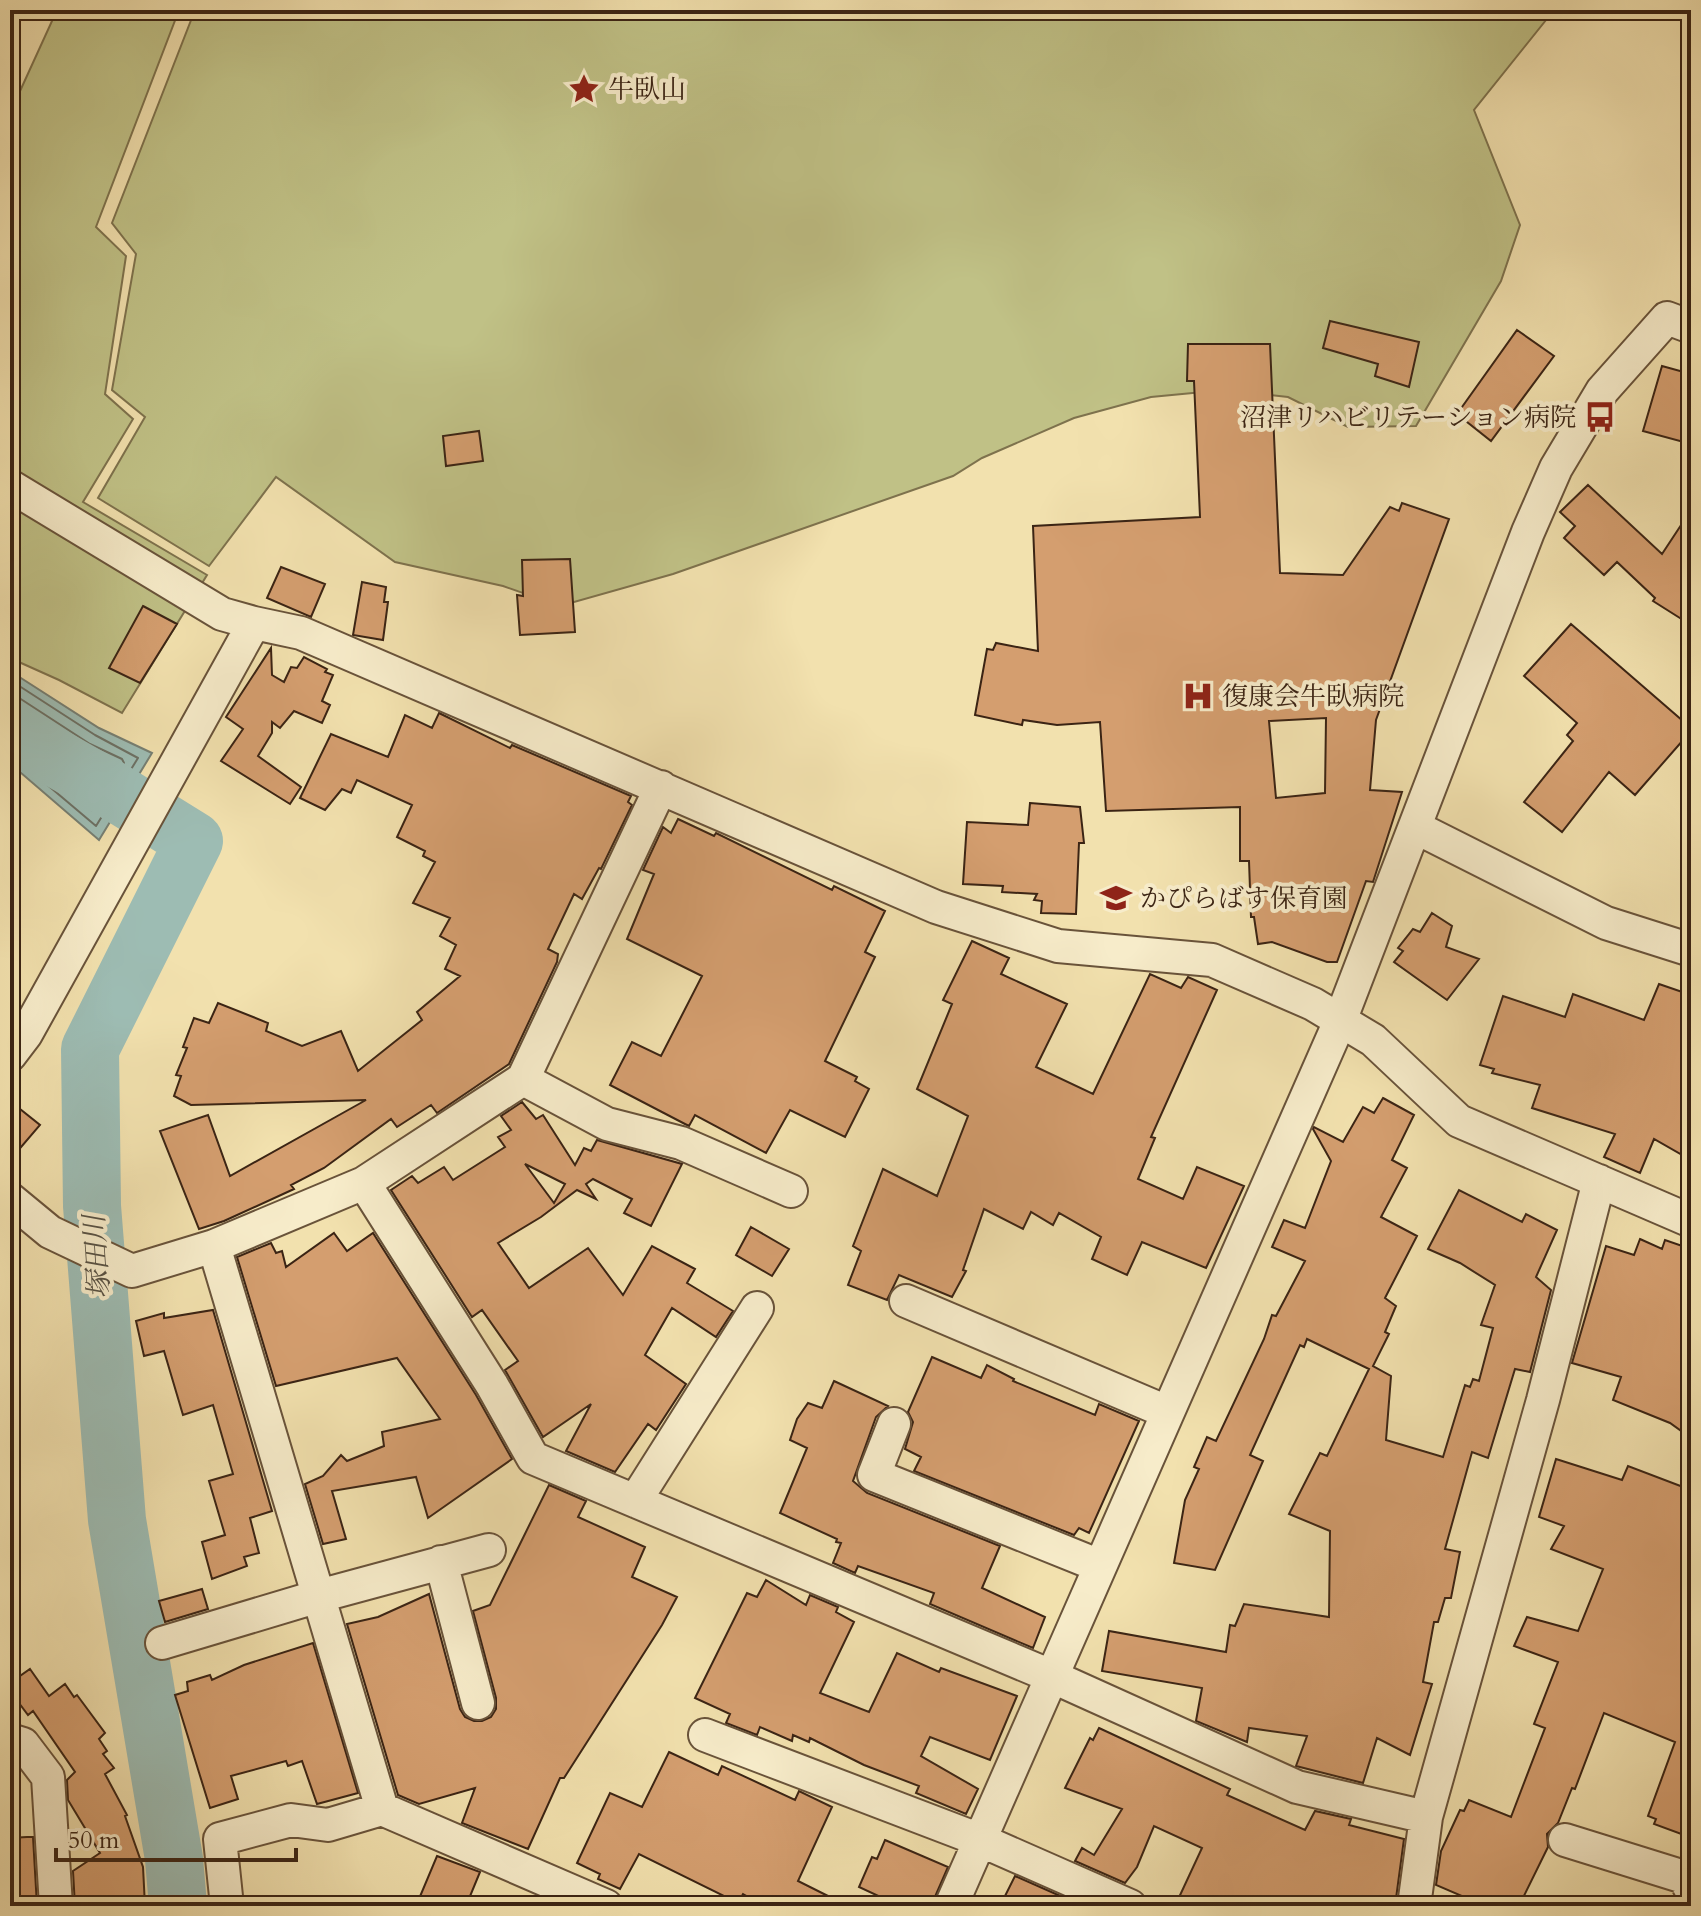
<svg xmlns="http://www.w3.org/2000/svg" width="1701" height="1916" font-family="Cardo,'Noto Serif JP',serif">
<rect width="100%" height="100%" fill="#f2e1ae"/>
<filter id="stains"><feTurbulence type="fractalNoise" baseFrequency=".0025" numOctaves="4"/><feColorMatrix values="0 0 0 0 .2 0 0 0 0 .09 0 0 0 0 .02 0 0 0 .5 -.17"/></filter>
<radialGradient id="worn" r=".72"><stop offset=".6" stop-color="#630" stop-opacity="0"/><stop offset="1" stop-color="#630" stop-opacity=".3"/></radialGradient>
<path fill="#c0c186" stroke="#7e724d" stroke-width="2" d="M57 10H179L96 227 126 256 105 394 133 419 83 502 207 575 122 713 59 680 10 658V113Z
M195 10H1554L1474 110 1520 225 1501 281 1416 426 1348 427 1288 397 1224 390 1151 397 1074 418 982 458 953 476 673 574 560 606 503 586 395 562 276 477 209 566 98 498 145 417 112 390 136 254 112 223Z"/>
<path fill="#9dbcb3" stroke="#767f73" stroke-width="2" d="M10 671 99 728 152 753 99 840 20 772 10 767Z"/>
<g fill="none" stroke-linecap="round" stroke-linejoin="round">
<path stroke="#6c7064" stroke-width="2" d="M10 680 95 735 138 758 96 826 25 766 10 761
M10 692 90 744 122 759 124 763 97 809 93 811 31 758 10 751
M10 706 83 753 105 764 107 769 94 791 89 792C66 774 41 740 10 739"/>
<path stroke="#9dbcb3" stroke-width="58" d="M10 732 107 787 194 841 90 1049 92 1206 117 1520 174 1859 178 1906"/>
</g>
<path fill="#d49e6f" stroke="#3b2414" stroke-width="2" fill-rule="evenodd" d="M1330 321 1419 342 1409 387 1375 376 1378 364 1323 348Z
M1517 330 1554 356 1491 441 1457 414Z
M1188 344H1270L1280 573 1343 575 1390 507 1399 511 1402 503 1449 519 1376 720 1370 790 1402 792 1373 882 1366 881 1337 962H1327L1272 942 1258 944 1254 917H1251L1249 861H1240V807L1106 811 1100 722 1057 725 1023 720 1022 725 975 715 987 649 993 650 996 643 1038 651 1033 526 1200 517 1194 381H1187ZM1326 718 1325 793 1276 798 1269 721Z
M1662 366 1691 374V444L1643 431Z
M479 431 483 461 446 466 443 436Z
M1588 485 1662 554 1691 510V625L1653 601 1655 598 1617 562 1604 575 1564 538 1575 526 1560 512Z
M570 559 575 632 520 635 517 595 523 596 522 560Z
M281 567 325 584 311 617 267 598Z
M362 582 386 587 384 602H388L383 640 353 635Z
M143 606 177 624 140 683 109 668Z
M1571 624 1691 728V731L1635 795 1609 772 1562 832 1524 802 1573 741 1567 735 1577 723 1524 676Z
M271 648 272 675 284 682 291 667 297 668 304 657 327 669 325 672 333 675 322 701 330 705 322 723 294 711 280 728 272 722V733L258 756 301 787 290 804 221 761 243 729 226 717Z
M439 713 510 748 512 745 631 796 628 802 632 805 601 869 599 868 582 899 574 894 548 949 558 954 557 962 509 1064 437 1113 431 1105 397 1127 391 1119 324 1168 291 1185 294 1189 224 1221 199 1229 160 1131 208 1115 230 1176 366 1100 191 1105 174 1096 181 1076 176 1075 187 1048 183 1047 194 1018 209 1023 218 1003 268 1023 266 1031 302 1046 341 1031 358 1071 422 1020 417 1012 460 976 445 969 456 945 440 936 450 918 413 903 435 862 423 856 425 851 397 837 412 805 357 780 351 793 342 789 325 810 300 798 331 734 388 757 405 715 432 728Z
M1030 803 1080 807 1084 843H1079L1076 914 1041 913 1042 901 1034 900 1037 894 1002 892 1003 886 963 884 967 822 1028 825Z
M678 819 714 836 716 833 832 890 834 886 885 911 865 952 875 957 825 1061 857 1077 855 1081 869 1089 845 1137 790 1110 766 1153 695 1115 689 1126 685 1124 610 1085 632 1042 661 1056 702 976 627 939 654 874 643 870 663 827 671 833Z
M1432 913 1452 926 1446 947 1479 959 1447 1000 1394 962 1403 951 1398 948 1413 929 1420 932Z
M972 941 1009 958 1001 974 1067 1004 1036 1067 1093 1094 1150 974 1181 988 1188 977 1217 990 1151 1137 1155 1138 1138 1179 1183 1199 1197 1167 1244 1186 1206 1268 1142 1242 1127 1275 1092 1259 1101 1237 1059 1213 1053 1225 1031 1212 1023 1229 984 1209 963 1270 966 1271 952 1297 899 1275 887 1300 848 1285 861 1251 853 1246 883 1169 937 1196 968 1116 917 1089 952 1004 943 1000Z
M1659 984 1691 995V1160L1654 1139 1640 1173 1604 1157 1615 1134 1532 1108 1540 1085 1492 1073 1494 1069 1480 1065 1503 996 1565 1017 1573 994 1644 1020Z
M1383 1098 1414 1115 1392 1160 1407 1168 1381 1217 1417 1236 1385 1298 1396 1306 1385 1332 1389 1334 1373 1366 1391 1376 1386 1440 1443 1457 1465 1385 1470 1387 1473 1379 1479 1381 1493 1328 1481 1325 1495 1285 1460 1263 1428 1249 1459 1190 1522 1222 1526 1214 1557 1230 1536 1277 1551 1290 1530 1372 1515 1369 1488 1458 1472 1452 1445 1549 1460 1552 1451 1598H1445L1438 1622H1434L1423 1682 1432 1684 1410 1755 1377 1738 1363 1783 1296 1766 1307 1736 1249 1728 1247 1742 1196 1721 1202 1688 1102 1671 1109 1631 1226 1652 1230 1625 1235 1626 1244 1604 1329 1617 1330 1531 1289 1514 1320 1453 1327 1456 1369 1369 1307 1339 1304 1347 1300 1345 1250 1455 1263 1461 1215 1570 1174 1563 1185 1500 1199 1469 1194 1467 1207 1437 1216 1441 1264 1339 1272 1315 1276 1316 1305 1261 1272 1247 1284 1220 1305 1228 1331 1161 1313 1129 1314 1127 1343 1142 1363 1107 1374 1113Z
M10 1101 40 1125 10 1160Z
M522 1102 536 1119 543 1115 575 1165 584 1148 591 1151 597 1140 682 1164 651 1226 624 1213 632 1199 593 1179 586 1184 596 1199 577 1190 541 1217 498 1243 529 1288 588 1248 623 1295 652 1246 695 1269 687 1283 733 1311 716 1337 672 1308 645 1355 686 1384 656 1430 648 1424 615 1472 566 1451 591 1404 543 1437 505 1370 518 1361 482 1310 472 1317 391 1190 412 1176 418 1183 444 1167 453 1180 505 1147 498 1137 511 1130 501 1116ZM525 1164 565 1184 554 1203Z
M751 1227 789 1249 772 1276 736 1255Z
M334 1233 347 1251 373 1233 476 1395 512 1459 428 1518 416 1477 332 1491 346 1539 323 1544 305 1484 323 1476 341 1455 347 1461 384 1446 382 1432 440 1419 397 1358 276 1386 237 1257 271 1243 276 1253 282 1251 286 1267Z
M1640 1239 1662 1249 1665 1240 1691 1249V1438L1670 1423 1613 1400 1621 1377 1572 1363 1606 1246 1634 1255Z
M213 1310 272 1511 250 1518 259 1553 244 1557 247 1566 212 1579 202 1542 225 1535 209 1481 233 1474 213 1405 183 1415 164 1351 144 1356 136 1321 164 1313V1318Z
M932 1357 981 1378 987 1365 1014 1379 1013 1381 1095 1415 1099 1404 1139 1421 1089 1533 1079 1528 1074 1535 914 1471 921 1457 905 1449 913 1422 908 1412Z
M834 1381 888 1406 876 1417 853 1481 867 1493 1000 1546 982 1588 1045 1617 1033 1648 930 1604 934 1593 858 1566 855 1573 833 1563 841 1543 836 1542 837 1539 780 1513 807 1448 790 1440 797 1419 808 1403 822 1408Z
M1556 1459 1622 1480 1628 1466 1691 1490V1820L1684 1835 1654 1824 1656 1819 1648 1816 1675 1742 1604 1713 1575 1789 1572 1788 1558 1823 1547 1834 1548 1847 1519 1906H1485L1436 1885 1441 1851 1460 1810 1464 1811 1469 1800 1511 1817 1545 1728 1534 1724 1558 1662 1514 1646 1527 1617 1578 1631 1603 1569 1551 1549 1564 1526 1539 1517Z
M549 1485 586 1501 578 1517 645 1547 632 1577 677 1597 662 1625 564 1778H560L528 1849 462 1823 475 1788 419 1804 398 1795 347 1624 378 1617 429 1594 460 1709 465 1717 474 1721H482L491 1717 496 1709V1698L473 1611 490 1605Z
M766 1580 806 1605 810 1595 838 1607 836 1612 854 1622 820 1693 869 1712 897 1653 939 1672 941 1668 1017 1696 990 1760 930 1737 921 1756 978 1789 966 1814 916 1793 919 1786 864 1765 810 1738 809 1742 793 1735 792 1741 760 1727 757 1735 726 1723 730 1714 695 1698 747 1593 757 1597Z
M202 1589 208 1609 165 1622 159 1601Z
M313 1643 358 1793 317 1804 302 1761 288 1766 286 1761 231 1776 238 1799 210 1808 175 1695 188 1691 187 1682 210 1675 212 1680 244 1665Z
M30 1669 49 1696 65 1684 74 1697 77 1695 105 1733 99 1739 107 1751 103 1754 114 1768 105 1774 127 1815 125 1816 143 1867 145 1906H75L73 1871 100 1853 68 1800 67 1780 75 1772 33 1711 28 1715 10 1691V1683Z
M1099 1728 1230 1789 1227 1795 1305 1830 1315 1811 1351 1819 1349 1825 1404 1839 1395 1906H1175L1202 1848 1154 1826 1137 1867 1125 1883 1075 1861 1082 1848 1094 1855 1122 1809 1065 1788 1090 1738 1093 1740Z
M669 1752 718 1775 722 1766 795 1800 799 1791 832 1807 798 1881 848 1906H764L743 1894 738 1903 639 1854 620 1889 598 1879 600 1874 577 1863 610 1793 642 1807Z
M27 1837H33L37 1906H10V1838Z
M885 1840 948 1867 931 1906H910L891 1897 889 1901 859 1887 872 1857 877 1859Z
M437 1856 480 1872 466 1906H416Z
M1015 1876 1083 1906H1000Z"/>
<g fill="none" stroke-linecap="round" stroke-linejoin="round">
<defs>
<path id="minor" d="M10 486 222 614 254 623
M1415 827 1606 923 1691 950
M10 1055 26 1034 254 623 301 633 936 907 1058 946 1212 960 1313 1004 1373 1040 1459 1121 1691 1221
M523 1079 607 1124 681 1143 791 1191
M364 1183 492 1385 533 1458 1051 1676 1297 1787 1426 1817
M10 1199 50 1232 132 1271 214 1246 364 1183 523 1079 661 787
M214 1246 382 1809 606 1906
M906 1301 1167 1412
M894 1424 874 1475 1100 1566
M635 1501 757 1308
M441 1562 478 1703
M162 1643 319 1596 489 1550
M705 1735 980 1840 1130 1906
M10 1740 23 1744 48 1777 56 1906
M1565 1840 1684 1877 1691 1890
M227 1906 220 1839 291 1820 328 1825 382 1809
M951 1906 1340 1021 1528 532 1556 468 1602 391 1667 318 1691 327
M1414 1906 1426 1817 1543 1400 1599 1181"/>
</defs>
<use href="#minor" stroke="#69533a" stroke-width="36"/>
<use href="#minor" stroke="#f7ecca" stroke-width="32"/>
</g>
<defs>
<symbol id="sight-bare" viewBox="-9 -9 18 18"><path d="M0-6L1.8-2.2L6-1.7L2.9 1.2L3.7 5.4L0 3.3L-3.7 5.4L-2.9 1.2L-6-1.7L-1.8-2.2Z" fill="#8f2418" stroke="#f7ecca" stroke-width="2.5" paint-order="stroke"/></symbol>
<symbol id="bus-bare" viewBox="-9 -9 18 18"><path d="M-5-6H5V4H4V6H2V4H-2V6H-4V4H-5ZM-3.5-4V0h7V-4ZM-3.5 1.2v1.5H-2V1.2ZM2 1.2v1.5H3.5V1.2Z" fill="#8f2418" stroke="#f7ecca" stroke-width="2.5" paint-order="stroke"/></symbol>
<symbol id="hospital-bare" viewBox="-9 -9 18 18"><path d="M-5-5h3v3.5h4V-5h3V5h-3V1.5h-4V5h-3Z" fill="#8f2418" stroke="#f7ecca" stroke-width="2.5" paint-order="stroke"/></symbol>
<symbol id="school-bare" viewBox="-9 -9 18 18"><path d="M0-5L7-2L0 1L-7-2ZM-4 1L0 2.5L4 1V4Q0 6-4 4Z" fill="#8f2418" stroke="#f7ecca" stroke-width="2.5" paint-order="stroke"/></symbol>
</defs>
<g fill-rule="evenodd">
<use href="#sight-bare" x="562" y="67" width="44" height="44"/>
<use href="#bus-bare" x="1578" y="395" width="44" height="44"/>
<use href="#hospital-bare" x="1176" y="674" width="44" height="44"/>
<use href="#school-bare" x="1094" y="876" width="44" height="44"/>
</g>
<g text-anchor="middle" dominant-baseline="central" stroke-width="8" stroke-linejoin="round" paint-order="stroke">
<g font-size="26" fill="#3b2414" stroke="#f7ecca" text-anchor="start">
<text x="608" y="89">牛臥山</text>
<text x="1576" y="417" text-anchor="end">沼津リハビリテーション病院</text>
<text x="1222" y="696">復康会牛臥病院</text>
<text x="1140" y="898">かぴらばす保育園</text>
</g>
<g font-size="28" font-style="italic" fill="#585244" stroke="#f7ecca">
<text transform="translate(97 1257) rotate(-94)">塚田川</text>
</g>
</g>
<rect width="1701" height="1916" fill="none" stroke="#f2e1ae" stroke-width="40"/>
<rect x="12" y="12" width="1677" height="1892" fill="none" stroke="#3b2414" stroke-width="4"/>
<rect x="20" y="20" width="1661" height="1876" fill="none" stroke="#3b2414" stroke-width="2"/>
<path d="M56 1848v12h240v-12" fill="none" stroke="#3b2414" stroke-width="4"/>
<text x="68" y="1848" font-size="24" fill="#3b2414" stroke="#f7ecca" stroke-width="6" paint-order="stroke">50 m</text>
<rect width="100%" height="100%" filter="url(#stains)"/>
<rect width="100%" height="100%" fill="url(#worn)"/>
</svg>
